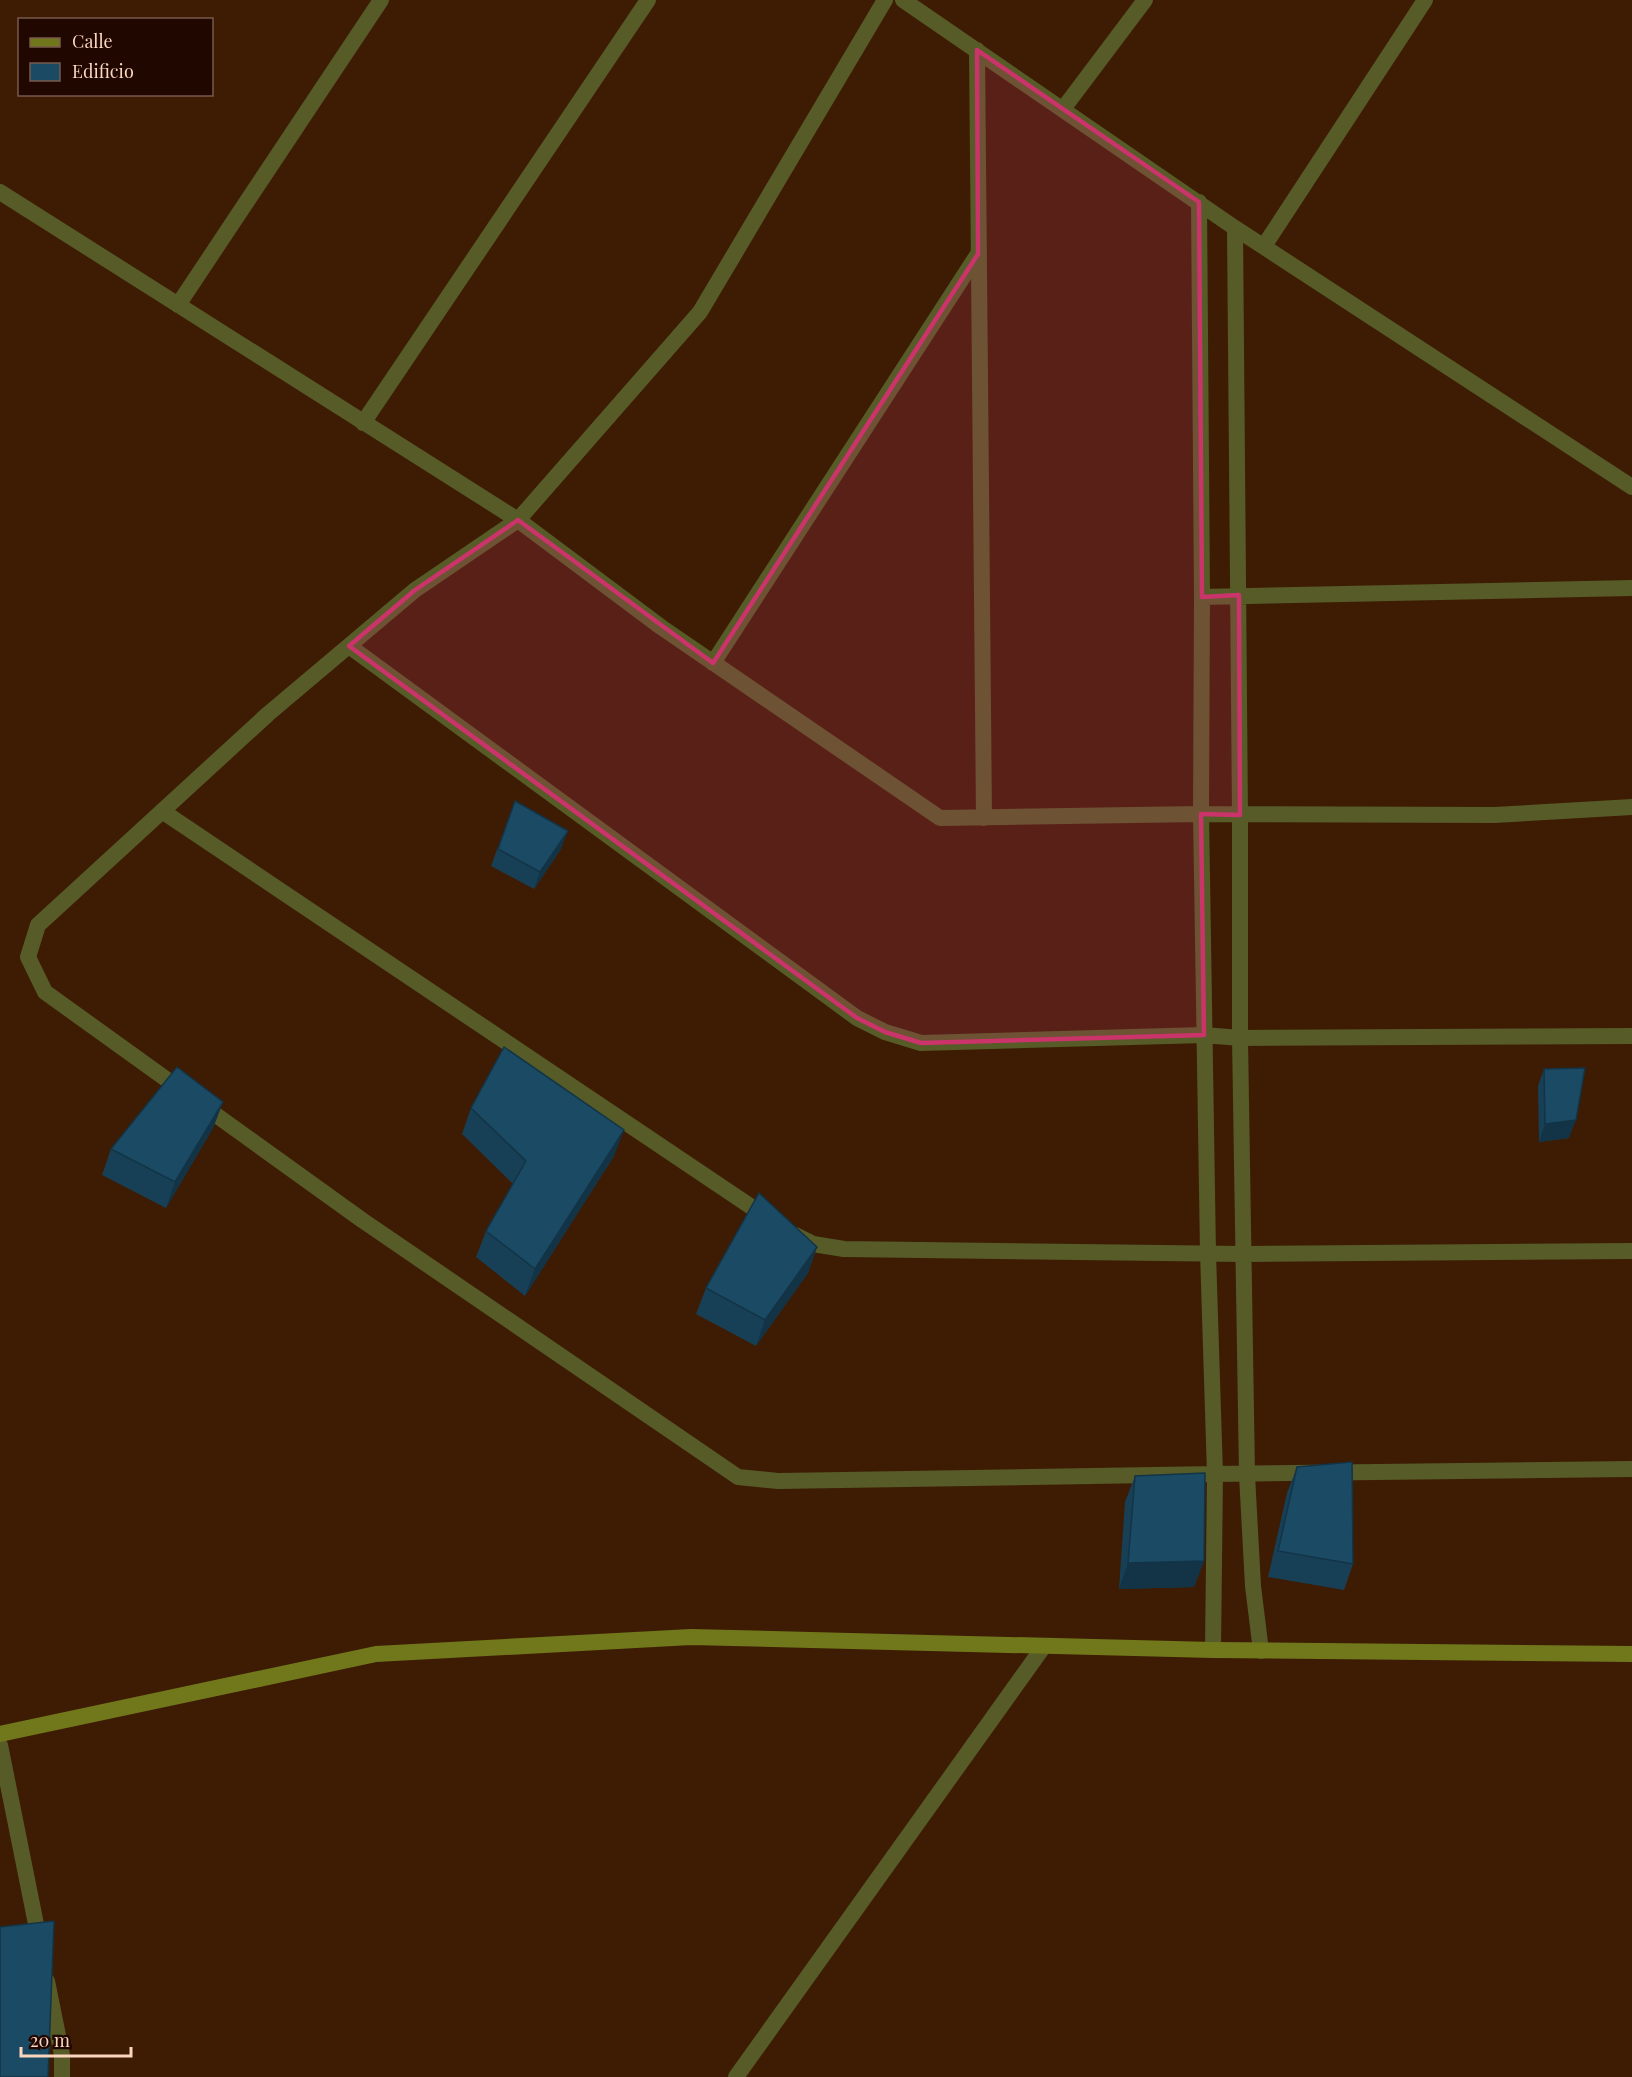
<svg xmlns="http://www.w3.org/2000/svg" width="1632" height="2077" font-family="'Playfair Display',serif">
<rect width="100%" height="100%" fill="#3d1c03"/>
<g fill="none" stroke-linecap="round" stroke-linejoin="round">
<path stroke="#565b27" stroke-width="16" d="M903 0 1235 228 1632 487
M977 50 984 818
M1063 109 1145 0
M0 192 518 520 700 312 885 0
M1199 202 1202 597 1201 814 1208 1253 1215 1474 1213 1650
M1235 228 1240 815V1038L1247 1475 1253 1586 1261 1651
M1264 246 1425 0
M178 305 381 0
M363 423 648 0
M1202 597 1632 588
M349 646 857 1018 885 1032 921 1043 1204 1035 1240 1038 1632 1036
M713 663 978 254
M1632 807 1494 815 1201 814 940 818 661 627 518 520 415 590 268 714 38 925 28 957 45 992 362 1220 738 1477 778 1481 1215 1474 1632 1469
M162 811 768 1218
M795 1235 813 1244 844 1249 1243 1254 1632 1251
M0 1745 40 1944
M47 1981 62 2055V2077
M736 2077 1044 1646"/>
<path stroke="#70781b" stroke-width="16" d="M0 1734 376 1654 691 1637 1213 1650 1632 1654"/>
</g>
<path fill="#174056" d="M515 801 561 849 534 889 491 866Z
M1544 1069 1569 1138 1539 1142 1538 1086Z
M223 1102 213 1128 166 1208 102 1175 111 1149Z
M471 1108 614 1156 525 1296 476 1257 486 1231 513 1184 462 1134Z
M817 1247 808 1273 756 1346 696 1314 706 1288Z
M1297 1467 1353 1564 1344 1590 1268 1577 1287 1493Z
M1135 1476 1204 1561 1194 1587 1119 1589 1125 1502Z"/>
<path fill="#133446" d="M568 831 561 849 534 889 540 872Z
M223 1102 213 1128 166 1208 175 1182Z
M1576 1120 1569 1138 1539 1142 1545 1124Z
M624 1130 614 1156 525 1296 535 1269Z
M817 1247 808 1273 756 1346 765 1320Z
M1204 1561 1194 1587 1119 1589 1128 1563Z"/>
<path fill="#1b4b64" stroke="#133446" stroke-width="1.5" d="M515 801 568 831 540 872 498 849Z
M504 1047 624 1130 535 1269 486 1231 526 1161 471 1108Z
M177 1067 223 1102 175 1182 111 1149Z
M1585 1068 1576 1120 1545 1124 1544 1069Z
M759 1193 817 1247 765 1320 706 1288Z
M1352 1462 1353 1564 1278 1551 1297 1467Z
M1205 1473 1204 1561 1128 1563 1135 1476Z
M54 1921 48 2077H0V1927Z"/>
<path fill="#cb346a" fill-opacity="0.2" stroke="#cb346a" stroke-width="4.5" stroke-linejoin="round" d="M977 50 1199 202 1202 597 1239 595 1240 815 1201 814 1204 1035 921 1043 885 1032 857 1018 349 646 415 590 518 520 713 663 978 254Z"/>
<rect x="18" y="18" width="195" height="78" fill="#200700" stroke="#78594c" stroke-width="1.5"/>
<rect x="30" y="38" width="30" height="9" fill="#70781b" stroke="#78594c" stroke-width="1.5"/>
<text x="72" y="48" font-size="18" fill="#fbd5bd">Calle</text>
<rect x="30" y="63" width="30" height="18" fill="#1b4b64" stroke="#78594c" stroke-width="1.5"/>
<text x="72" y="78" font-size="18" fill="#fbd5bd">Edificio</text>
<path d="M21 2047v9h110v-9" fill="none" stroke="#fbd5bd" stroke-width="3"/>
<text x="30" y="2047" font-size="18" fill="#fbd5bd" stroke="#200700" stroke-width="4.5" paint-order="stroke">20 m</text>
</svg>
